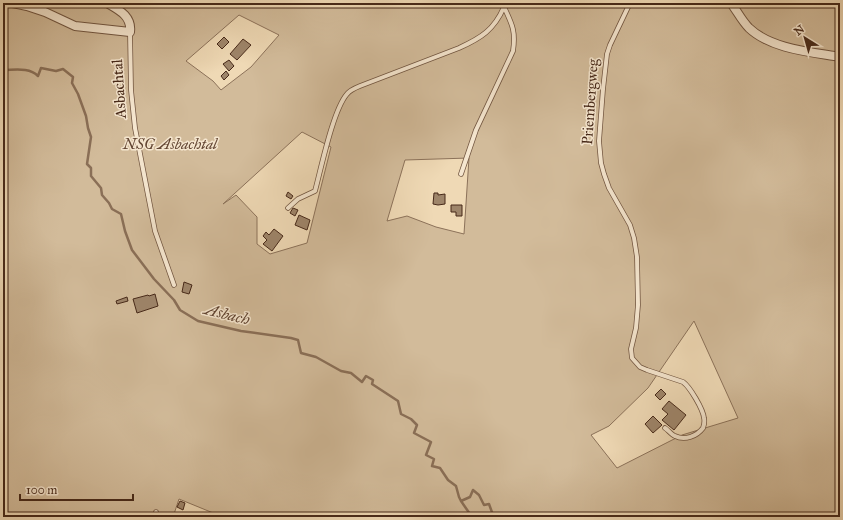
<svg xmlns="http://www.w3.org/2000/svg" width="843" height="520" font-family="'IM FELL Great Primer',serif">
<rect width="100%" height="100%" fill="#efd9b5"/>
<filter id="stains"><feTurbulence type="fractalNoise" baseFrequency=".005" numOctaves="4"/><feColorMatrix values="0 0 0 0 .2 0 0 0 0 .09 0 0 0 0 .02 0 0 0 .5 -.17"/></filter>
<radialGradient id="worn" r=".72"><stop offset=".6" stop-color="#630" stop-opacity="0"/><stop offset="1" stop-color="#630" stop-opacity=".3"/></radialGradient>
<path fill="#d2bb9a" stroke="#8c725a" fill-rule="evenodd" d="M3 3H729L751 33 763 43 790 49C781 37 777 43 766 38 752 31 744 15 735 3H840V517H223L179 499 173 517H3ZM239 15 279 35 251 67 221 90 213 81 186 61ZM302 132 331 147 307 243 270 254 257 244V217L236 195 223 204ZM469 158 464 234 436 227 407 216 387 221 405 160ZM694 321 738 418 682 435 617 468 591 435 609 426 648 388Z"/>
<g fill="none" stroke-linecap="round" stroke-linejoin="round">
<path stroke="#8a6f57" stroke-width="2.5" d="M3 70C15 70 29 67 38 76L41 68 56 71 63 69 73 77 72 83 78 94 86 116 88 128 91 137 87 164 91 168V176L101 188 102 195 109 203 112 209 121 214 125 231 132 250 154 279 174 300 180 310 198 321 241 331 291 338 298 340 301 353 316 357 341 371 351 373 362 382 366 376 373 380 372 384 398 401 401 414 411 419 417 425 414 433 431 442 426 455 434 459 432 466 440 468 448 480 456 486 459 497 461 501 470 497 473 490 479 495 484 505 489 504 493 515 496 517
M461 501 472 517"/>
</g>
<path fill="#9e856a" stroke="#472919" d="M224 37 229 42 222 49 217 44Z
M243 39 251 45 237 60 230 54Z
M229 60 234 66 229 71 223 64Z
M226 71 229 75 224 80 221 76Z
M288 192 293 196 291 199 286 196Z
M434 193H438V195L445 194V204L438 205 433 204Z
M451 205H462V216H456V212H451Z
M293 208 298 210 295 216 290 213Z
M299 215 310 220 307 230 295 225Z
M274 229 283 236 272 251 263 244 267 240 263 236 266 232 269 235Z
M184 282 192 285 189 294 182 292Z
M155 294 158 306 137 313 133 299 148 295 149 296Z
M127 297 128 301 117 304 116 301Z
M661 389 666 394 660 400 655 395Z
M669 401 686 415 674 430 662 420 668 414 662 409Z
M653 416 662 425 653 433 645 424Z
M180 501 185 503 183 510 177 507Z"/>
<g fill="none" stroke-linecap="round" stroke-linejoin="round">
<defs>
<path id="service" d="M630 3 610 45 607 54 603 89 599 141 601 163 604 174 609 188 630 225 634 238 637 257 638 305 636 328 631 349 632 358 640 367 647 370 683 382C690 387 703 409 704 418 705 422 704 425 703 428 697 436 685 441 675 436 672 435 668 430 665 428
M130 32 131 90 135 128 155 231 174 285
M461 174 476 130 513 51C516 31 512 24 504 7V3
M288 208 298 199 315 191C321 169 333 110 347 94 350 90 355 88 360 86L459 48C481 38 494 30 504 7
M156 517V512"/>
<path id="minor" d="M13 3 27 6 45 12 75 26 130 32C132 16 119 10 107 3
M731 3C737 11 742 21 749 28 771 49 811 52 840 57"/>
</defs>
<use href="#service" stroke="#715540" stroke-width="5.5"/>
<use href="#minor" stroke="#715540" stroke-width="10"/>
<use href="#service" stroke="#f5e6cf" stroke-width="4"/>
<use href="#minor" stroke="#f5e6cf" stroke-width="8"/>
</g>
<g text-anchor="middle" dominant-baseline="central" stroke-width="3" stroke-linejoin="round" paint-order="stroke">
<g font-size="15" fill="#472919" stroke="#f5e6cf">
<text transform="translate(119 89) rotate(-94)">Asbachtal</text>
<text transform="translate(590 102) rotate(-86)">Priembergweg</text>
</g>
<g font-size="15" font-style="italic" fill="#634633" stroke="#f5e6cf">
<text x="170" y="144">NSG Asbachtal</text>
</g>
<g font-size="16" font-style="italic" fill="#634633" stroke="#f5e6cf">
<text transform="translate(227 314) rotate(14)">Asbach</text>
</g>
</g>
<rect width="843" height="520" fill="none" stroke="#efd9b5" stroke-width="16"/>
<rect x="4" y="4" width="835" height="512" fill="none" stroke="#472919" stroke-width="2"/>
<rect x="8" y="8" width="827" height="504" fill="none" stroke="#472919"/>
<g transform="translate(805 38) rotate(323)" stroke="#f5e6cf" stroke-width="3" paint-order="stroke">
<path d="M0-3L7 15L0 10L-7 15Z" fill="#472919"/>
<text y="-6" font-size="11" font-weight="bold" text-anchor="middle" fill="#472919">N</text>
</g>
<path d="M20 494v6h113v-6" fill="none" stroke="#472919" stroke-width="2"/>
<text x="26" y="494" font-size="12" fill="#472919" stroke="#f5e6cf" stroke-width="3" paint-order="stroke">100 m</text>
<rect width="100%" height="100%" filter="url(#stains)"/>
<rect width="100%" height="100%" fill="url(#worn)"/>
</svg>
